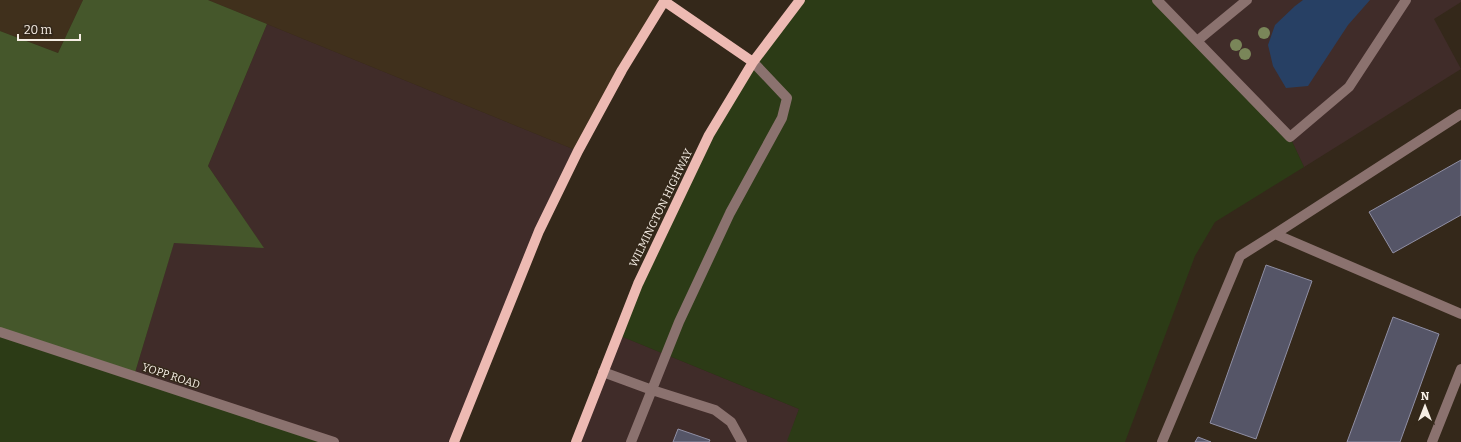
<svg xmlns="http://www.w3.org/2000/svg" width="1461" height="442" font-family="Bitter,serif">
<rect width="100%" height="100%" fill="#34281a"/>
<path fill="#402c29" d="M1157 0H1461V2L1434 19 1461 69 1304 167 1290 137Z
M267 24 578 151 454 442H334L134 376 174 242 263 247 208 166Z
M618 335 799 409 788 441 790 442H576Z"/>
<path fill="#40301c" d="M0 0H83L58 53 0 31Z
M208 0H662L578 151Z"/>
<path fill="#2c3b16" d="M800 0H1157L1290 137 1304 167 1215 222 1195 256 1125 442H790L787 441 799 409 618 335 709 135Z
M0 332 334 442H0Z"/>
<path fill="#45572b" d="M83 0H208L267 24 208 166 264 248 174 243 134 376 0 332V31L58 53Z"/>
<path fill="#274064" d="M1303 0H1370L1348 25 1308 86 1286 88 1273 66 1268 45 1275 25 1295 6Z"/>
<path fill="#555567" stroke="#908fa4" d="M1461 160V215L1393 253 1369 212Z
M1266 265 1312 281 1256 439 1210 423Z
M1393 317 1439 334 1400 442H1347Z
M678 429 710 440 709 442H673Z
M1198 437 1211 442H1195Z"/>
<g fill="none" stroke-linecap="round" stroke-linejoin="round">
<path stroke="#8b726f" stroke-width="10" d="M1157 0 1290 137 1349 87 1406 0
M1197 41 1247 0
M1275 234 1461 314
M0 332 334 442
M603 372 652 390 715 410 731 422 742 442
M631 442 679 322 730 213 782 118 787 98 753 62
M1162 442 1240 256 1275 234 1461 114
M1432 442 1461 369"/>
<path stroke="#edbab3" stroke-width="10" d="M664 1 753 62
M454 442 539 231 578 151 622 70 665 0
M576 442 638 284 709 135 753 62 800 0"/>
</g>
<g fill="#7a8659">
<circle cx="1264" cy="33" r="6"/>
<circle cx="1236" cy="45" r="6"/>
<circle cx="1245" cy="54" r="6"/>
</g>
<g text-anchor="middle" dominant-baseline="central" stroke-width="3" stroke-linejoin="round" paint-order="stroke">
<g font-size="11" fill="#f6eee5" stroke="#34281a">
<text transform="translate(661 208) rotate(-64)">WILMINGTON HIGHWAY</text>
<text transform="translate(171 376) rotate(18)">YOPP ROAD</text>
</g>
</g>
<g transform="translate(1425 406)" stroke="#34281a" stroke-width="3" paint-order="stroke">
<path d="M0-3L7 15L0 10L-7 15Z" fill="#f6eee5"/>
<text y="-6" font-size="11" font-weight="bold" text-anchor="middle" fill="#f6eee5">N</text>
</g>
<path d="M18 34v6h62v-6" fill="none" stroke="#f6eee5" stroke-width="2"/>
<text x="24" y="34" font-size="12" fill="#f6eee5" stroke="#34281a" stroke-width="3" paint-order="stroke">20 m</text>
</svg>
